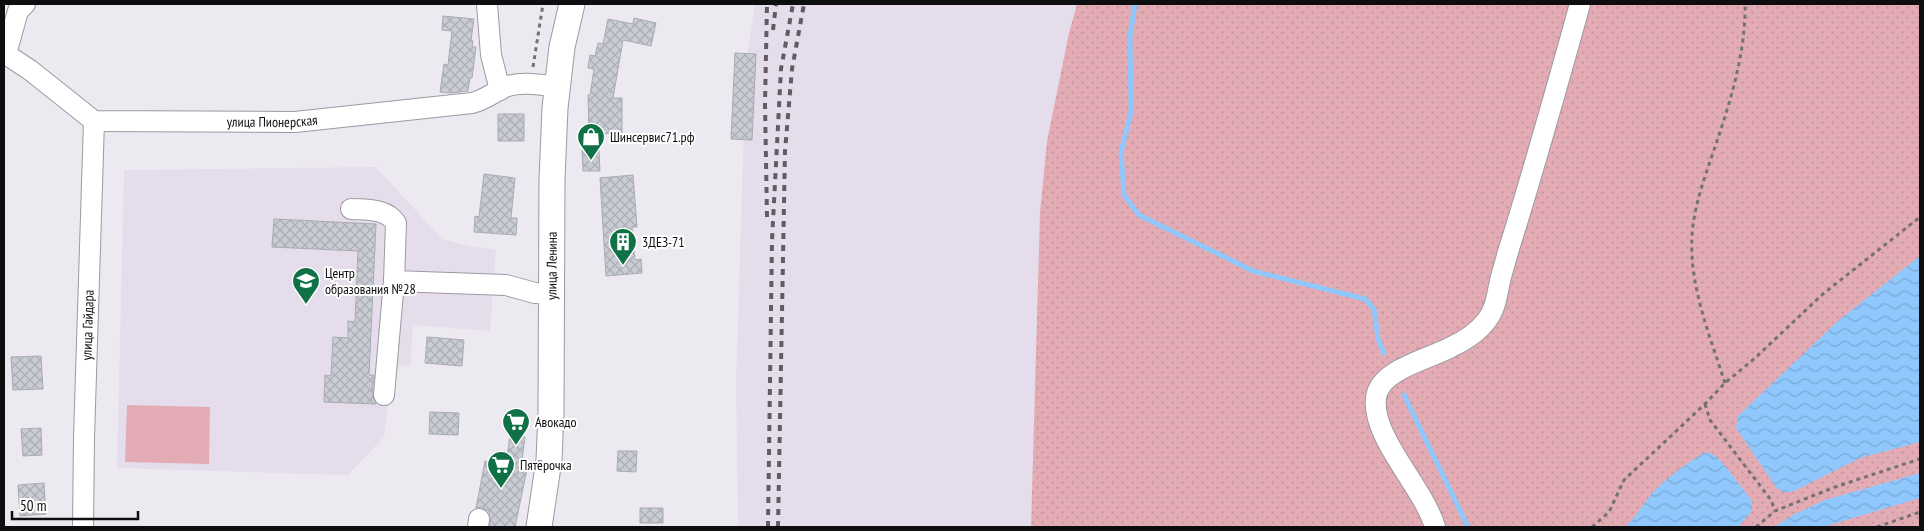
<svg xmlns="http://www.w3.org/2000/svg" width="1924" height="531" font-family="'PT Sans Narrow',sans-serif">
<defs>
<pattern id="grass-dots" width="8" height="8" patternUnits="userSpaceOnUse" patternTransform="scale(1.25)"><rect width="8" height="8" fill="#e3acb4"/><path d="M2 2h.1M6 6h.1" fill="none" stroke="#c2939a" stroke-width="1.8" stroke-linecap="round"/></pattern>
<pattern id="water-waves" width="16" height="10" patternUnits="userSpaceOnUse" patternTransform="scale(1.25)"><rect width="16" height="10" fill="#90c7fc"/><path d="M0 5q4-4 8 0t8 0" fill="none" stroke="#7baad7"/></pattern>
<pattern id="building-cross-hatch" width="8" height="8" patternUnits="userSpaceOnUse" patternTransform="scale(1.25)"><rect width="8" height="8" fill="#caccd4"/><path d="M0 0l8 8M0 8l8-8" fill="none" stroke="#acaeb5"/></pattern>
</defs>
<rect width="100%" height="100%" fill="#ede9f1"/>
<path fill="#e5ddec" d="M755 4H1077L1069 33 1047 141 1040 212 1031 527H738L736 383 746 63Z
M376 167 442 239 470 246 496 250 490 331 413 325 410 366 393 365 384 437 348 475 117 468 124 170Z"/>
<path fill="url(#grass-dots)" d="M1077 4H1920V527H1031L1040 212 1047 141 1069 33Z"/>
<path fill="#e3acb4" d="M127 405 210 407 209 464 125 462Z"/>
<path fill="url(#water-waves)" d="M1920 256V442L1860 458 1796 490C1787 493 1783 494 1776 487L1736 428 1738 416 1839 320Z
M1706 452 1716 456 1726 467 1752 501V511L1738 527H1624C1635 519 1641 507 1649 497 1660 483 1690 460 1706 452Z
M1920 473V498L1823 527H1774L1795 514 1825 500Z"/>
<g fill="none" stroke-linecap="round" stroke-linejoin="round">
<path stroke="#90c7fc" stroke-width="5" d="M1135 4 1130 36 1131 112 1121 152 1124 195 1139 215 1253 271 1365 299 1374 309 1378 339 1384 353
M1404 395 1468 527"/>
</g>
<path fill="url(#building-cross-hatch)" stroke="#a9aab2" d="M443 16 474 19 471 40 473 41 472 47H476L472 78H470L468 91 450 93 440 92 444 64 448 65 452 31 442 30Z
M634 18 656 23 651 46 623 40 613 98H622V133L589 134 588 95H590L594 69 588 68 590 55 595 56 598 43 603 44 608 19 633 24Z
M735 53 756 54 752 140 731 139Z
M498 114H524V141H498Z
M582 150H599L600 171H583Z
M484 174 515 178 511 218H517L516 235 474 232 475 216 479 217Z
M633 175 637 227H632L635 260 641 259 642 273 606 276 600 178Z
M274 219 376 224 369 375H374L372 394 376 404 324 402 325 375 331 376 333 337 348 338V321L355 322 358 251 272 247Z
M427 337 464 340 462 366 425 363Z
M41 356 43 389 13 390 11 357Z
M430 412 459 413 458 435 429 434Z
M41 428 42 455 23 456 21 429Z
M510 435 525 437 521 468 527 469 515 527H490L489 511 481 507 476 508 485 461 506 465Z
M618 451H637L636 472 617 471Z
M44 483 46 514 20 516 18 485Z
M640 508H663V523H640Z"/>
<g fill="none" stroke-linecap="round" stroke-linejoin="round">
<defs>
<g id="minor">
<path d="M487 4 491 55 500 90"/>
<path id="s1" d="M4 53 30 70 94 121 295 122 472 103C485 100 494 92 505 87 521 81 541 85 558 87"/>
<path d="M6 54 18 11 25 4"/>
<path d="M351 209C367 210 386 208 396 223L394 281 506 285 535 293 553 294"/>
<path d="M384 395 394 281"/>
<path id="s2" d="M83 527 84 438 94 121"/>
<path d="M478 527 479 519"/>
<path d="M1435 527C1424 488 1371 437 1376 398 1379 369 1430 359 1451 347 1464 341 1478 332 1487 320 1497 307 1497 292 1501 277 1503 269 1506 260 1508 252 1534 169 1557 87 1580 4"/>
</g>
<g id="major">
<path id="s3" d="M539 527 549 460 551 412 552 179 555 108 562 47 572 4"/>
</g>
</defs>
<use href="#minor" stroke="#9d99a1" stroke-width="22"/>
<use href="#major" stroke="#9d99a1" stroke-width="27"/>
<path stroke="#737176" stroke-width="3" stroke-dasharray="4 4" stroke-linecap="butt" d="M533 67 543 4
M1725 383C1710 336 1689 286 1692 236 1694 204 1706 174 1716 144 1731 100 1746 50 1745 4
M1705 404 1710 420 1771 500 1775 511
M1592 527 1609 512 1624 480 1705 404 1725 383 1755 358 1823 294 1920 217
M1756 527 1775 511 1835 487 1920 459
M1877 527 1920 512"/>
<use href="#minor" stroke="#fff" stroke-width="20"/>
<use href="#major" stroke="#fff" stroke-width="25"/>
<path stroke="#5f5d61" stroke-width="4" stroke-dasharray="6 6" stroke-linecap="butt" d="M773 30 776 4
M767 217 765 104 767 4
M768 527 772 240 781 69 793 4
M778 527 785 151 792 69 804 4"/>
</g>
<defs>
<symbol id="shop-pin" viewBox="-11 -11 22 30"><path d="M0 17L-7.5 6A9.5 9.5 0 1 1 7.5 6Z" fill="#107146" stroke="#fff"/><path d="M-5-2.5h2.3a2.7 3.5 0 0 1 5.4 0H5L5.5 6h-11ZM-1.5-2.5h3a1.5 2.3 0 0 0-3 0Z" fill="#fff"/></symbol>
<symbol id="building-pin" viewBox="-11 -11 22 30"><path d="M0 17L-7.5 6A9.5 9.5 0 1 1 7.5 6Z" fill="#107146" stroke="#fff"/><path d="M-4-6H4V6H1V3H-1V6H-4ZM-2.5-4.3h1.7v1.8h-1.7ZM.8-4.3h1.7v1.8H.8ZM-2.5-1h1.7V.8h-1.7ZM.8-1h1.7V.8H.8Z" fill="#fff"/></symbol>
<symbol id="school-pin" viewBox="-11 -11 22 30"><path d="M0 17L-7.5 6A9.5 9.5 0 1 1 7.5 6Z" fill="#107146" stroke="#fff"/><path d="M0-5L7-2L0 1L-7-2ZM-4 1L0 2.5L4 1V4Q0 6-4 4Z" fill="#fff"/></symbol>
<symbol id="supermarket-pin" viewBox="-11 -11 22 30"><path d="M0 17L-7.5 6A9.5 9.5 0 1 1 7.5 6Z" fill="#107146" stroke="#fff"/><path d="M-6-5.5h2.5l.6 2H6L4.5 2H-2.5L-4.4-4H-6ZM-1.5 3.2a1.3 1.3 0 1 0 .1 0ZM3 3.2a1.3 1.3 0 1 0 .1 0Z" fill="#fff"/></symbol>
</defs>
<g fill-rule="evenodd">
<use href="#shop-pin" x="575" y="121" width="32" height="43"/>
<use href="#building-pin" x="607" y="226" width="32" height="43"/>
<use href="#school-pin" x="290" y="265" width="32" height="43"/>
<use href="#supermarket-pin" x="500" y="406" width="32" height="43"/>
<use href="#supermarket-pin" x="485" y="449" width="32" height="43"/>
</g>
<g text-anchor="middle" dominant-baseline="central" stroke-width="4" stroke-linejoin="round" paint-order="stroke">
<g font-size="14" fill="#0e0d0f" stroke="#fff">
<text stroke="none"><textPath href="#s1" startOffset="291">улица Пионерская</textPath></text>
<text stroke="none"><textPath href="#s3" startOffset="262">улица Ленина</textPath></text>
<text stroke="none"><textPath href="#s2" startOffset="202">улица Гайдара</textPath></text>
</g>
<g font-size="14" fill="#0e0d0f" stroke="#fff" text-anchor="start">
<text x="610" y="137">Шинсервис71.рф</text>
<text x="642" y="242">3ДЕЗ-71</text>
<text x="325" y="273">Центр<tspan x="325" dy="16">образования №28</tspan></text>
<text x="535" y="422">Авокадо</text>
<text x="520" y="465">Пятёрочка</text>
</g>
</g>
<rect width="1924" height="531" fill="none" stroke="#0e0d0f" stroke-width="10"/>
<path d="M12 511v8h126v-8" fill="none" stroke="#0e0d0f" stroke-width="2.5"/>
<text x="20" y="511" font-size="15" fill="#0e0d0f" stroke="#ffffff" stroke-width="4" paint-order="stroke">50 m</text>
</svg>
